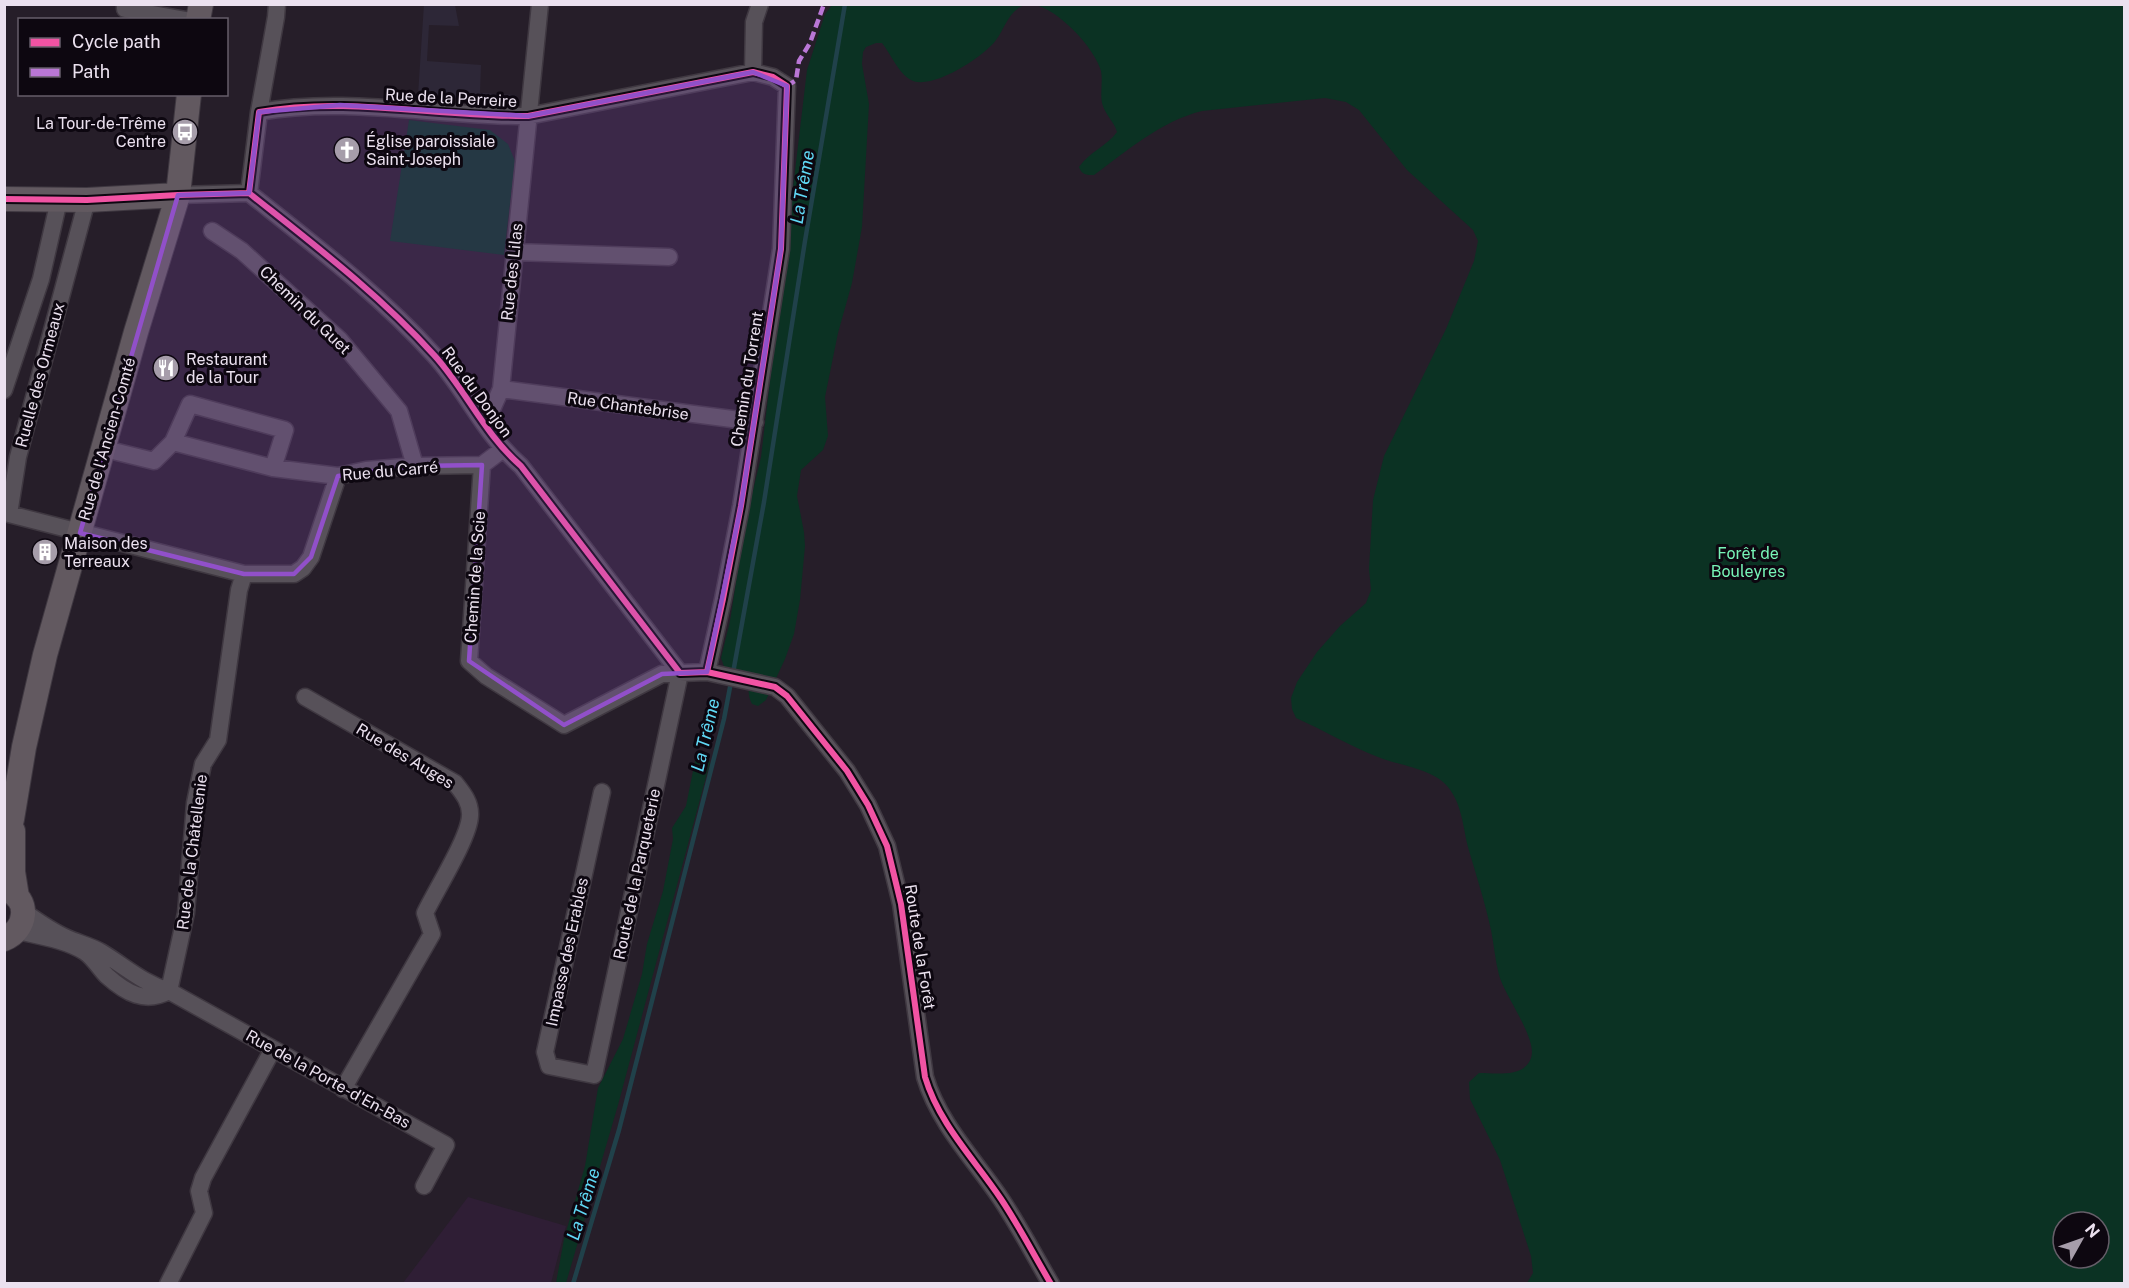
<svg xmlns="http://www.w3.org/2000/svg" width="2129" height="1288" font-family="'Public Sans',sans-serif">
<rect width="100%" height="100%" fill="#261e29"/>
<path fill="#2f1e35" d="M468 1197 566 1226 551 1283H403Z"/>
<path fill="#2d2737" d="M424 4 455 5 459 26 429 25 427 61 481 65 480 93 516 95 513 102 418 95Z"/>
<path fill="#0b3223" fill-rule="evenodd" d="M832 5H1025C1009 10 1005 28 996 40 984 57 931 91 911 80 898 73 891 54 882 43H876L866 47 863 52 862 64 869 104 862 227 852 283 838 333 825 397 828 436 823 450 801 470 797 496 804 532 805 546 800 600 794 634 785 659 766 700 758 706 752 704C740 682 768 669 725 669L721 658 730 621 745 524 761 457 807 70 825 14Z
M1034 5H2124V1283H1527L1533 1273 1531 1256 1500 1160 1470 1099 1469 1082 1479 1073C1495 1073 1524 1078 1531 1058 1538 1039 1504 995 1499 975 1495 960 1494 945 1491 930 1485 902 1476 875 1468 847 1463 827 1462 804 1448 787 1432 768 1400 766 1378 757 1350 746 1323 730 1296 718L1292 709 1291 698 1297 682 1317 652 1340 626 1366 603 1371 590 1369 569 1373 500 1384 456 1446 329 1474 261 1478 241 1473 230 1407 170 1359 110 1346 102 1325 98 1202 111C1161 121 1127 151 1094 175 1086 175 1082 175 1079 167 1089 152 1107 146 1117 132 1114 121 1105 115 1102 103 1100 93 1103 81 1101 71 1095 48 1057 8 1034 5ZM2063 1222H2099V1258H2063Z
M409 120 490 130 508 144 515 161 504 255 390 241Z
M700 753H704L710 762 618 1105 566 1283H556L564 1239 585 1166 598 1088 623 1039 642 974 647 944 663 891 673 839 672 828 686 806 696 756Z"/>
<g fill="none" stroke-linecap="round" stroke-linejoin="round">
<path stroke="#20414a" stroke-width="4.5" d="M733 673 764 502 805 241 845 4
M573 1284 619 1130 724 719 731 682"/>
<defs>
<path id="street" d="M125 4V9L186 20
M753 72 754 22 760 4
M259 112 276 17 277 4
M249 193C313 244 379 294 434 355 466 390 484 434 521 466L680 673 707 672 775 687 787 696 847 771 868 805 887 846 901 904 925 1077C939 1124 975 1160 1001 1199 1019 1226 1034 1255 1051 1284
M178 195 249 193 259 112C348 96 438 117 528 116L753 72 773 77 787 86 781 249 741 506 723 599 707 672
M87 200 18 457 9 514 244 574H294L303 568 311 557 338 476
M212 231 242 251 340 340 399 411 415 466
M515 252 669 257
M501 389 755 422
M4 390 41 279 59 200
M485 425 501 389 540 4
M173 442 190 404 285 430 273 468
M105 449 154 461 173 442 273 468 338 476 366 470 415 466 482 465 502 450
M482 465 469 661 486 676 564 725 662 674 680 673 594 1075 549 1066 545 1052 602 792
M305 697 455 783C462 792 471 802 470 816 469 838 436 890 425 913L432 934 343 1089
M23 911C37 921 51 931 67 938 78 943 91 946 101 952 126 967 141 982 169 991L446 1145 424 1186
M18 931C39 936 66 940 85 952 94 958 99 968 107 976 126 993 145 1004 169 991
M169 991 186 913 195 803 203 764 218 740 239 590 244 574
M168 1284 204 1213 199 1191 203 1178 273 1049"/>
<path id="secondary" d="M198 20 201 4
M4 199 87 200 178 195
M13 831V872L17 897
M4 848 12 819 24 747 45 655 136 332 178 195 189 94
M4 939C27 930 31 899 6 889"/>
</defs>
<use href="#street" stroke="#3f3841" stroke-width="19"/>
<use href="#secondary" stroke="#3f3841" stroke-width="26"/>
<use href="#street" stroke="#575159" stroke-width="16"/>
<use href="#secondary" stroke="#625960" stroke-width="24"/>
<path stroke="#ba77d6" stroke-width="4.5" stroke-dasharray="9 4.5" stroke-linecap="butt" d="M787 86 796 80 799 61 810 43 824 4"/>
<defs>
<path id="cycleway" d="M249 193C313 244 379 294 434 355 466 390 484 434 521 466L680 673 707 672 775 687 787 696 847 771 868 805 887 846 901 904 925 1077C939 1124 975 1160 1001 1199 1019 1226 1034 1255 1051 1284
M4 199 87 200 178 195 249 193 259 112C348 96 438 117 528 116L753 72 773 77 787 86 781 249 741 506 723 599 707 672"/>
</defs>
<use href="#cycleway" stroke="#0d0710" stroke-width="10"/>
<use href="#cycleway" stroke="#f153a3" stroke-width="6"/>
</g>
<path fill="#9150c9" fill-opacity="0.2" stroke="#9150c9" stroke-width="4.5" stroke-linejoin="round" d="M753 72 787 86 781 249 741 506 707 672 662 674 564 725 469 661 482 465 415 466 338 476 311 557 294 574H244L80 533 178 195 249 193 259 112 340 105 528 116Z"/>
<defs>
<symbol id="bus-disc" viewBox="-11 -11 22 22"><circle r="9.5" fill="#a69daa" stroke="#0d0710"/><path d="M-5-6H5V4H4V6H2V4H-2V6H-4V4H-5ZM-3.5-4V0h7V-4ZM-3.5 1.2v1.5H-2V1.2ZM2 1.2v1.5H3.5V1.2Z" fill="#fff"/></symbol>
<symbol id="church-disc" viewBox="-11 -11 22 22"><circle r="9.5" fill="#a69daa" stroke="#0d0710"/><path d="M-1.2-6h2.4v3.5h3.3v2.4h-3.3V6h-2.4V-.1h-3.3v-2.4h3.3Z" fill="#fff"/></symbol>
<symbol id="restaurant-disc" viewBox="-11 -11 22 22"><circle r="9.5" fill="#a69daa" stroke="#0d0710"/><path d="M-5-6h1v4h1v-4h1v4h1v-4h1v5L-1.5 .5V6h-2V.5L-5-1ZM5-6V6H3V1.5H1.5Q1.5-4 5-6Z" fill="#fff"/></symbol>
<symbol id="building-disc" viewBox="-11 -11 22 22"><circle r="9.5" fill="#a69daa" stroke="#0d0710"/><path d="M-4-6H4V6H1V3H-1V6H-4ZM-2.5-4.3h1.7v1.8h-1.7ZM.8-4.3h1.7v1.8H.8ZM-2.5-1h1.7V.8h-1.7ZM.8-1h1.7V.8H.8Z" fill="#fff"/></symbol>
</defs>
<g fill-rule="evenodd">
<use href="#bus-disc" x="170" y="117" width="30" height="30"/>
<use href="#church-disc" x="332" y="135" width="30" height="30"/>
<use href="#restaurant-disc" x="151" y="353" width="30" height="30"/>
<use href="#building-disc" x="30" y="537" width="30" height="30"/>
</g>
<g text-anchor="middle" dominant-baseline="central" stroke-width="6" stroke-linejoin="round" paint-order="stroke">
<g font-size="16" fill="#ebe1ef" stroke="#0d0710">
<text transform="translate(451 98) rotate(3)">Rue de la Perreire</text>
<text transform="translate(512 272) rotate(-84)">Rue des Lilas</text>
<text transform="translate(305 310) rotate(44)">Chemin du Guet</text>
<text transform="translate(40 375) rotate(-75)">Ruelle des Ormeaux</text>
<text transform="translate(747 379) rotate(-81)">Chemin du Torrent</text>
<text transform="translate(477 392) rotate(54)">Rue du Donjon</text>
<text transform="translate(628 406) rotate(8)">Rue Chantebrise</text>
<text transform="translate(107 439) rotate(-74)">Rue de l'Ancien-Comté</text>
<text transform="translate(390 471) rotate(-5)">Rue du Carré</text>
<text transform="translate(475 577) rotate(-86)">Chemin de la Scie</text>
<text transform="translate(405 756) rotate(31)">Rue des Auges</text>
<text transform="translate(192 852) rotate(-83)">Rue de la Châtellenie</text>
<text transform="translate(637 874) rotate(-78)">Route de la Parqueterie</text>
<text transform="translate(920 947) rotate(81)">Route de la Forêt</text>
<text transform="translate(567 952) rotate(-78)">Impasse des Erables</text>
<text transform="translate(328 1079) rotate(29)">Rue de la Porte-d'En-Bas</text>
</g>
<g font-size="16" fill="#ebe1ef" stroke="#0d0710" text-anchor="start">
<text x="166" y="123" text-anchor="end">La Tour-de-Trême<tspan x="166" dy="18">Centre</tspan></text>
<text x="366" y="141">Église paroissiale<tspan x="366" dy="18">Saint-Joseph</tspan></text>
<text x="186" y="359">Restaurant<tspan x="186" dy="18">de la Tour</tspan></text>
<text x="64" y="543">Maison des<tspan x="64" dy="18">Terreaux</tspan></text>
</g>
<g font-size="16" fill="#77f4b7" stroke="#0d0710">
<text x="1748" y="553">Forêt de<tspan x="1748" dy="18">Bouleyres</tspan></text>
</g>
<g font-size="18" font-style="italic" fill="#60d8f5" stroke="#0d0710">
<text transform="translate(802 187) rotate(-81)">La Trême</text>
<text transform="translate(705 735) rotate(-77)">La Trême</text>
<text transform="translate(583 1204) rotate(-73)">La Trême</text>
</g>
</g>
<rect width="2129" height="1288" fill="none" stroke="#ebe1ef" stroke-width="12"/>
<rect x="18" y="18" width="210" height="78" fill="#0d0710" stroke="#665e69" stroke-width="1.5"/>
<rect x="30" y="38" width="30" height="9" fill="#f153a3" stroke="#665e69" stroke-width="1.5"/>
<text x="72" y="48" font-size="18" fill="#ebe1ef">Cycle path</text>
<rect x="30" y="68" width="30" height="9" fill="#ba77d6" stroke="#665e69" stroke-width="1.5"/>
<text x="72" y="78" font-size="18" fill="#ebe1ef">Path</text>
<g transform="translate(2081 1240) rotate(50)"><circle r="28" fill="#0d0710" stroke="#665e69" stroke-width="1.5"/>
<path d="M0-4.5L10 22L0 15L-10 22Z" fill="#a69daa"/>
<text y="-9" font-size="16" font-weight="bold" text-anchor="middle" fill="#ebe1ef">N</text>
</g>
</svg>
